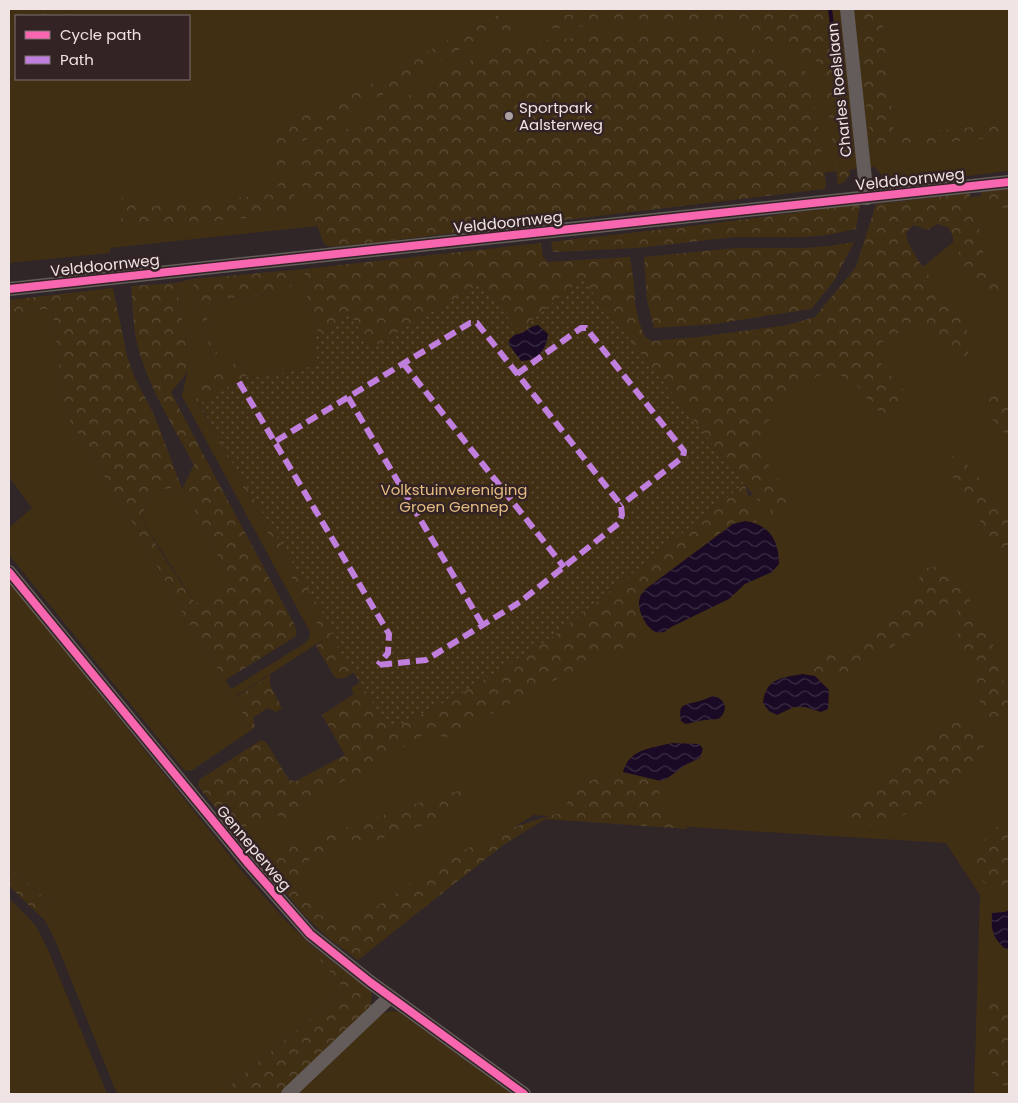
<svg xmlns="http://www.w3.org/2000/svg" width="1018" height="1103" font-family="Poppins,sans-serif">
<defs>
<pattern id="forest-crowns" width="20" height="18" patternUnits="userSpaceOnUse" patternTransform="scale(1.25)"><rect width="20" height="18" fill="#412f14"/><path d="M2 6a3 3 0 1 1 6 0M12 15a3 3 0 1 1 6 0" fill="none" stroke="#5d4d36"/></pattern>
<pattern id="garden-dots" width="8" height="8" patternUnits="userSpaceOnUse" patternTransform="scale(1.25)"><rect width="8" height="8" fill="#412f14"/><path d="M2 2h.1M6 6h.1" fill="none" stroke="#5d4d36" stroke-width="1.8" stroke-linecap="round"/></pattern>
<pattern id="water-waves" width="16" height="10" patternUnits="userSpaceOnUse" patternTransform="scale(1.25)"><rect width="16" height="10" fill="#1a0a25"/><path d="M0 5q4-4 8 0t8 0" fill="none" stroke="#3c2e44"/></pattern>
</defs>
<rect width="100%" height="100%" fill="#302628"/>
<path fill="#412f14" fill-rule="evenodd" d="M9 9H1009V171C986 173 903 187 886 178 882 176 878 171 875 167L110 248V253L9 263ZM16 16H189V79H16Z
M1009 193V1094H974L980 895 946 843 732 830 534 815 331 937 234 827 486 687 754 493 709 438 812 358 953 242 952 199Z
M304 269 307 297 320 325 313 338 319 363 300 370 249 378 238 362 196 400 323 635V640L236 696 250 731 191 771 184 770 9 555V528L32 508 9 477V314L47 309 53 310 62 392 69 419 125 510 184 615 231 689 305 643 310 637V632L182 396 187 374 188 354 176 283 192 279 211 354H216L207 317V307L217 299 265 295 293 284 295 270Z
M176 487C179 489 181 489 183 491 191 501 224 563 225 574 227 584 206 600 197 603L193 600 148 530 142 516C145 507 154 493 163 490 167 488 172 488 176 487Z
M9 581 246 876 286 921 311 945 315 954 345 990 220 1094H117L55 940 45 920 39 915 50 903 9 868Z
M9 898 36 926 49 952 107 1094H9Z
M392 1011 399 1012 512 1094H295L382 1013Z"/>
<path fill="url(#forest-crowns)" fill-rule="evenodd" d="M9 9H81V12C60 18 38 16 16 16V21H9Z
M642 9H828C832 34 831 62 844 84L850 175 844 182 838 185 822 64 729 24 708 20 641 22 545 29 547 19 551 16Z
M862 9H881L894 134 899 135 1009 123V136L872 150 862 71 864 34Z
M501 14 508 19 514 31 492 33 476 40 293 147 287 156 284 168 301 213 122 229 119 198 131 196 134 198 137 208 275 194 278 191 274 140 275 131 279 126 343 100 474 25Z
M669 30 702 32 717 35 804 69 811 80 826 184 825 189 362 244 331 247 324 244 297 171 298 161 317 146 501 44Z
M1009 189V210L982 201 981 192Z
M969 192 983 242V259L996 272 1003 293 997 297 985 294 974 272 961 264 958 246 948 227 937 224 928 230 914 225 906 232 908 242 916 257 929 276 963 318 969 338 970 350 963 360 959 350 948 348C940 334 932 327 917 322L879 344 873 353 875 358 889 371 894 383 911 395 909 401 885 416 872 406 862 391 853 381 848 388 845 380 838 371 825 372 781 397 771 419 764 424V449L762 455 778 479 782 490 787 492 793 491 797 495C788 512 785 506 772 515L769 505 759 501 745 485 757 523 745 521 733 524 713 537 645 591 633 596 638 622 637 645 606 653 443 739 434 726 415 740 366 770 317 794 299 807 287 819 278 816 273 811 235 832 198 786 199 780 261 740 266 742 289 780 296 781 345 755 322 715 354 694 351 688 360 682 390 730 457 696 551 638 744 484 582 280 522 329H516L481 283 371 348 350 314 313 338 320 325 307 297 304 269 541 243 543 257 548 262 630 257 634 284 635 302 639 322 645 337 652 341 698 337 788 325 815 317 856 267 876 204 957 195Z
M860 204 856 229 827 235 804 237H735L637 248 553 252 551 242 716 223Z
M854 242 834 281 811 309 714 324 654 328 647 300 644 257 736 248H804L829 246Z
M295 270 293 284 288 289 265 295 217 299 207 307V318L217 352V354H211L192 279Z
M176 283 188 354C188 378 186 374 171 392L203 454 294 624 297 632 295 637 225 680 184 615 125 510 69 419 62 392 53 310 47 309 9 314V300L113 288 127 356 134 376 155 417 182 489 194 465C174 427 149 389 138 347 133 328 133 306 131 286ZM176 487C179 489 181 489 183 491 191 501 223 562 225 574 227 583 206 600 197 603L193 600C184 587 142 526 142 516 143 508 155 494 161 491 165 488 172 488 176 487Z
M238 362 249 378 246 376 200 405 225 450 334 632 330 635 354 672C347 677 342 682 334 676L316 646 323 640V635L196 400C202 380 221 371 238 362Z
M991 392 1009 396V438L986 412Z
M953 456 961 457 969 467 985 486 1003 513 1009 519V567L974 511 965 500 949 470 948 463Z
M940 566 950 579 958 585 970 600 978 617 994 629 993 645 1000 676 1009 689V711L1006 719 996 724 990 722 983 713 977 691V678L971 663 962 649 954 622 958 613 956 609 934 620 848 675C835 679 808 678 801 666L805 662C844 651 878 644 902 607 911 594 916 580 927 568Z
M270 675V685L282 708 276 712 268 708 254 717 253 719 255 727 250 731 236 697Z
M958 718 980 729 987 741C965 781 919 807 880 828L865 823 849 822 842 816 856 803 871 794 882 782 908 765Z
M623 772 661 781 658 804 688 829 545 819 502 846 358 960 328 938 304 915 257 858 448 793 469 789 478 792 464 804 425 825 374 841 336 844 307 861 300 868 298 883 304 897 319 915 344 921 361 917C405 888 450 854 499 833 520 824 542 818 564 812 571 783 597 777 623 772Z
M1009 816V899C988 888 975 880 972 855L990 833Z
M9 868 50 903 39 915 9 886Z
M311 945 372 992 371 1006 281 1094H220L345 990 315 954Z
M987 1001 998 1005 1009 1007V1083L1008 1085 994 1086 986 1039Z"/>
<path fill="url(#garden-dots)" d="M582 279 744 484 551 638 457 696 390 730 330 635 334 632 225 450 200 404 246 376 249 378 300 370 318 363 313 338 350 314 371 348 481 283 516 328 521 329Z"/>
<path fill="url(#water-waves)" d="M538 325 548 334C547 349 537 361 521 361L508 343 510 339 516 334C525 334 529 326 538 325Z
M745 521C769 524 779 540 779 564L772 572 745 584 729 599 673 626 664 632C661 632 658 633 656 632 645 628 636 608 640 597 641 594 645 590 647 588L733 524Z
M802 674 815 676 829 690 828 709 821 712 805 707H794L777 715 769 711 763 703C766 678 781 678 802 674Z
M713 696C726 699 729 710 719 719L704 720 686 724 681 721C678 704 683 705 696 702 701 701 707 698 713 696Z
M672 743 699 744 703 749 700 758 685 765 669 777 661 781 623 772C629 749 651 748 672 743Z
M1009 910V949L1004 948C992 936 991 930 992 913L1005 912Z"/>
<g fill="none" stroke-linecap="round" stroke-linejoin="round">
<path stroke="#1a0a25" stroke-width="4" d="M830 9 834 41"/>
<path stroke="#645c5a" stroke-width="14" d="M847 9 867 198
M9 289 1009 182
M9 572 247 862 310 934 370 982 524 1094
M288 1094 390 997"/>
<path stroke="#c07fdc" stroke-width="6" stroke-dasharray="12 6" stroke-linecap="butt" d="M403 363 564 567
M517 374 581 328H586L684 451 683 457 621 505
M239 382 389 634 388 653 378 665
M348 397 482 624
M276 441 470 323H477L621 505 622 515 619 523 520 602 426 660 378 665"/>
<defs>
<path id="cycleway" d="M9 289 1009 182
M9 572 247 862 310 934 370 982 524 1094"/>
</defs>
<use href="#cycleway" stroke="#332324" stroke-width="11"/>
<use href="#cycleway" stroke="#f766af" stroke-width="8"/>
</g>
<circle fill="#aca1a2" stroke="#332324" stroke-width="2" cx="509" cy="116" r="5"/>
<g text-anchor="middle" dominant-baseline="central" stroke-width="5" stroke-linejoin="round" paint-order="stroke">
<g font-size="15" fill="#efe3e4" stroke="#332324">
<text transform="translate(839 90) rotate(-96)">Charles Roelslaan</text>
<text transform="translate(910 179) rotate(-6)">Velddoornweg</text>
<text transform="translate(508 222) rotate(-6)">Velddoornweg</text>
<text transform="translate(105 265) rotate(-6)">Velddoornweg</text>
<text transform="translate(254 848) rotate(50)">Genneperweg</text>
</g>
<g font-size="15" fill="#efe3e4" stroke="#332324" text-anchor="start">
<text x="519" y="107">Sportpark<tspan x="519" dy="17">Aalsterweg</tspan></text>
</g>
<g font-size="15" fill="#e5bc81" stroke="#332324">
<text x="454" y="489">Volkstuinvereniging<tspan x="454" dy="17">Groen Gennep</tspan></text>
</g>
</g>
<rect width="1018" height="1103" fill="none" stroke="#efe3e4" stroke-width="20"/>
<rect x="15" y="15" width="175" height="65" fill="#332324" stroke="#7e7071"/>
<rect x="25" y="31" width="25" height="8" fill="#f766af" stroke="#7e7071"/>
<text x="60" y="40" font-size="15" fill="#efe3e4">Cycle path</text>
<rect x="25" y="56" width="25" height="8" fill="#c07fdc" stroke="#7e7071"/>
<text x="60" y="65" font-size="15" fill="#efe3e4">Path</text>
</svg>
